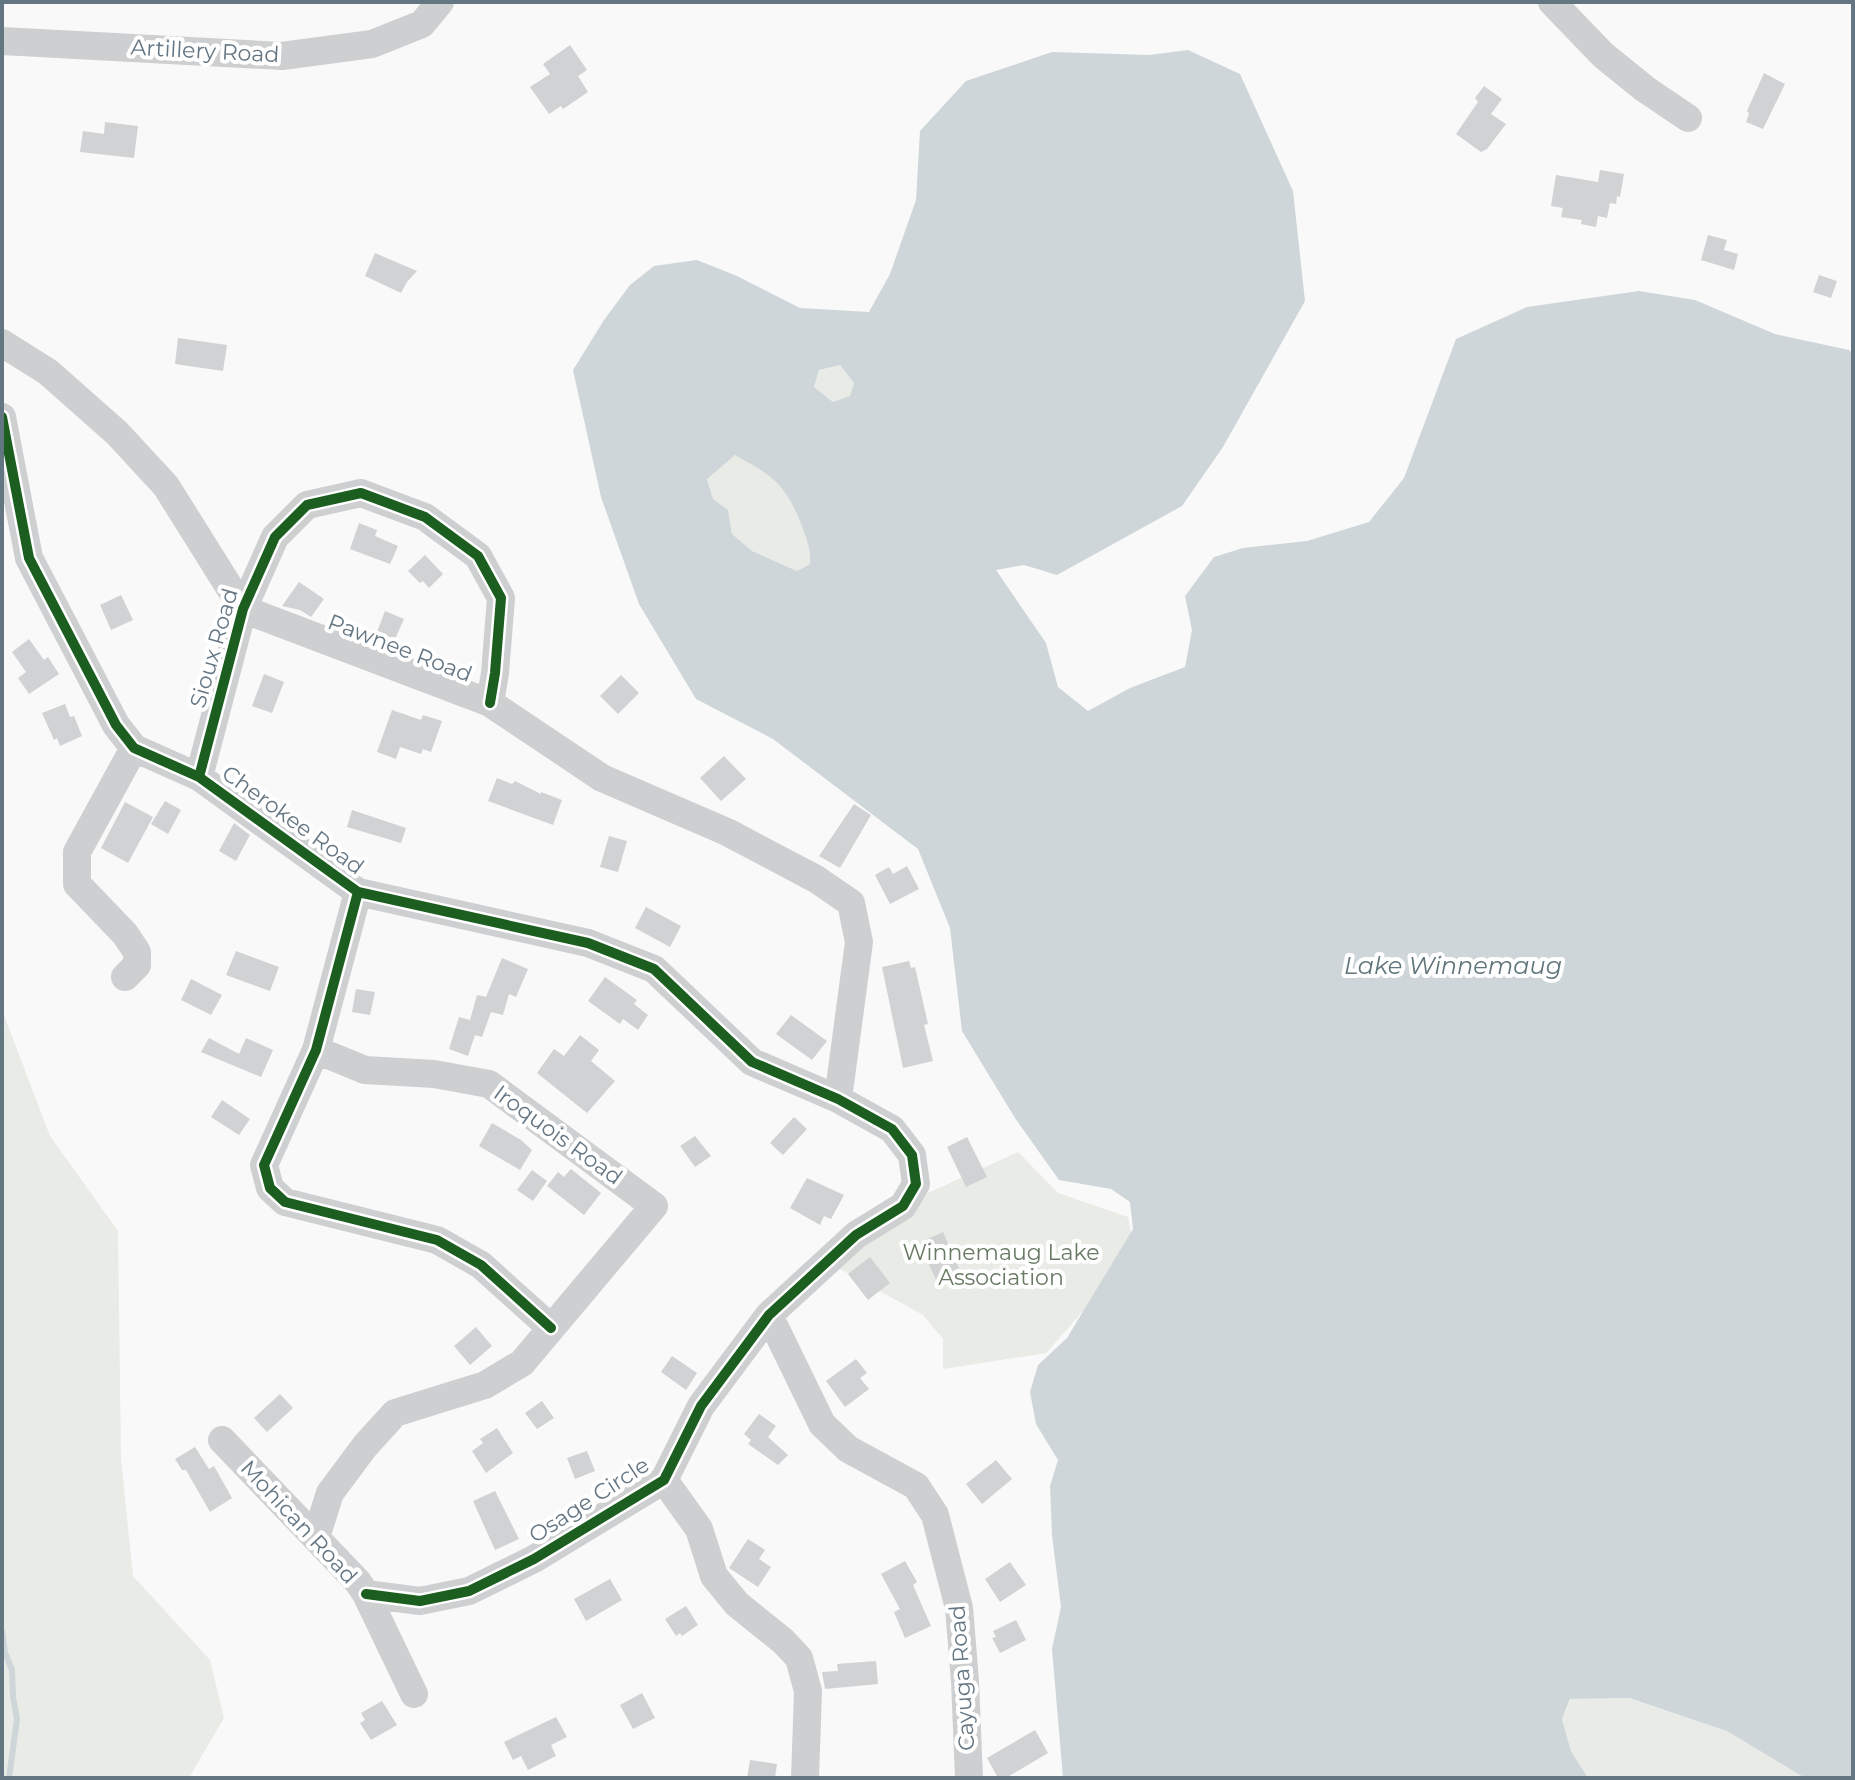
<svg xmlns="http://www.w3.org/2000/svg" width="1855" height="1780" font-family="Montserrat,sans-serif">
<rect width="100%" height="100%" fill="#f9f9f9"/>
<path fill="#e8ebe6" d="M840 365 854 383 850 396 833 402 814 387 819 370Z
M735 455C746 461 758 467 768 474 793 493 811 533 810 564L797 571 752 551 732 534 728 510 713 499 707 478Z
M2 1010 50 1136 118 1231 121 1459 133 1576 210 1660 224 1718 190 1776 182 1778H2Z
M1018 1152 1058 1193 1128 1217 1133 1242 1092 1301 1046 1353 943 1369V1339L923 1315 833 1265 860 1224Z
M1628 1698 1727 1731 1805 1778H1588L1571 1751 1562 1719 1571 1699Z"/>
<path fill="#ced6d9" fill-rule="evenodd" d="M1188 50 1240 74 1293 191 1305 301 1223 447 1182 506 1057 575 1024 565 996 570 1046 643 1058 687 1088 711 1130 688 1185 667 1192 630 1185 596 1214 557 1243 548 1307 541 1369 522 1404 478 1456 339 1527 307 1639 291 1695 300 1775 334 1849 350 1853 355V1778H1805L1727 1731 1629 1698 1570 1699 1562 1719 1571 1751 1588 1778H1063L1052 1649 1061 1607 1052 1535 1050 1486 1058 1460 1036 1424 1030 1392 1038 1365 1067 1338 1133 1229 1130 1202 1111 1189 1059 1180 1015 1118 962 1031 950 928 918 849 773 739 696 699 639 604 601 497 573 370 604 320 630 285 654 266 697 260 737 276 800 308 869 312 890 274 916 200 920 131 966 81 1052 52 1149 55ZM840 365 854 383 850 396 833 402 814 387 819 370ZM735 455C771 475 784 482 800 521 806 537 811 548 810 564L797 571 752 551 732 534 728 510 713 499 707 479Z"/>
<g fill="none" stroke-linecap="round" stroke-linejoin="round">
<path stroke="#ced6d9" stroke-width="6" d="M2 1631 5 1653 12 1670 13 1697 17 1719 9 1778"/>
</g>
<path fill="#d0d2d3" d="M570 45 587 70 578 76 588 92 563 109 561 106 549 114 530 87 550 74 543 64Z
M1764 73 1785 84 1763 129 1746 122 1749 114 1747 111Z
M1484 86 1502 99 1491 114 1506 124 1487 149 1481 152 1456 134 1478 102 1475 98Z
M105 122 138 126 134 158 80 152 83 131 104 134Z
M1600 170 1624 174 1620 197 1617 196 1616 204 1610 203 1607 218 1598 216 1596 227 1581 224 1582 220 1561 217 1563 208 1551 206 1556 175 1598 182Z
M1708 235 1727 240 1724 250 1738 254 1734 270 1701 260Z
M375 253 417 271 407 282 401 293 365 276Z
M1819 275 1837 281 1831 298 1813 292Z
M178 338 227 345 223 371 175 364Z
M359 523 377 530 375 536 398 546 390 564 350 549Z
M425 555 443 574 429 588 423 581 420 583 408 571Z
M299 582 324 599 311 617 300 610 282 606Z
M121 595 133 620 111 630 100 605Z
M385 611 404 619 395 639 377 632Z
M29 639 44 660 48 657 59 674 29 694 18 678 26 672 12 652Z
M264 674 284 682 272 713 252 706Z
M621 675 639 693 618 714 600 696Z
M65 704 70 717 74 716 82 736 60 746 57 738 54 740 42 713Z
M392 710 421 720 423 715 442 721 431 752 423 749 421 754 400 747 396 759 377 752Z
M724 756 746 779 721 801 700 778Z
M497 778 512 784 515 781 541 794V792L562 800 553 825 488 801Z
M165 801 181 810 168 834 151 824Z
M125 802 153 817 128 863 101 848Z
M854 804 871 815 840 868 819 856Z
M352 810 406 828 401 843 347 827Z
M234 823 250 835 236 861 219 851Z
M609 836 627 841 618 872 600 867Z
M907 866 919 889 890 904 875 875 889 867 893 874Z
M646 907 681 926 670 947 635 928Z
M236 951 279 967 270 991 226 975Z
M502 958 528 969 516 997 509 994 503 1015 491 1012 482 1037 475 1035 468 1056 449 1049 459 1017 470 1020 477 995 486 997Z
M909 961 911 968 915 967 928 1024 924 1025 933 1061 903 1068 882 967Z
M605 977 637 1000 634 1004 648 1015 638 1030 623 1019 620 1024 588 1001Z
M191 979 222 995 211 1015 181 1000Z
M356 989 375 992 370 1015 352 1012Z
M791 1015 827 1041 812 1060 776 1034Z
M580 1035 599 1050 591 1061 615 1081 587 1113 537 1073 554 1049 564 1056Z
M209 1038 239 1054 246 1038 273 1050 261 1077 201 1052Z
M222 1100 250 1119 239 1135 211 1117Z
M794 1117 807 1129 783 1155 770 1143Z
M492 1123 521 1140 532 1150 520 1170 479 1146Z
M695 1136 711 1156 695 1167 680 1146Z
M967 1137 987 1177 966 1187 947 1147Z
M571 1169 601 1193 584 1215 547 1186 558 1172 564 1177Z
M532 1170 547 1181 533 1201 517 1190Z
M807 1178 844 1195 831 1219 824 1216 820 1225 790 1208Z
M943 1232 961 1273 938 1284 919 1243Z
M870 1257 890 1283 868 1300 848 1274Z
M476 1327 492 1346 470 1365 454 1346Z
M672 1356 697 1373 686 1390 661 1372Z
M856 1359 867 1373 860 1378 869 1389 845 1407 826 1381Z
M280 1394 293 1408 267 1432 254 1418Z
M542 1401 554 1418 537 1429 525 1413Z
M759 1414 776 1426 768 1437 788 1455 778 1465 748 1444 751 1440 744 1434Z
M497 1428 513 1453 486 1473 472 1451 483 1443 480 1439Z
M195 1447 209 1469 214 1466 232 1498 210 1512 186 1470H182L175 1459Z
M587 1451 595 1471 575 1479 567 1458Z
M996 1460 1012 1479 982 1504 966 1484Z
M495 1491 519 1539 495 1550 473 1501Z
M748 1539 765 1550 759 1559 771 1567 758 1587 729 1568Z
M905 1561 917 1582 913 1585 931 1626 905 1638 894 1612 900 1609 881 1574Z
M1010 1562 1026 1585 1000 1602 985 1579Z
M610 1579 622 1600 586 1621 574 1599Z
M686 1606 698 1625 682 1636 680 1633 676 1636 665 1619Z
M1016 1620 1026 1640 1000 1653 992 1638 996 1637 993 1631Z
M876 1661 878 1684 825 1689 822 1672 838 1671 837 1664Z
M642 1693 655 1718 633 1729 620 1705Z
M382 1701 397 1725 371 1740 360 1723 365 1720 361 1713Z
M556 1717 567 1737 551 1745 556 1756 528 1770 521 1756 513 1760 504 1742Z
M1035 1730 1048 1753 1006 1778H998L987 1758Z
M750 1760 777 1764 775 1778H747Z"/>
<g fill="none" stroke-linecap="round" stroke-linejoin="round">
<path stroke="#cecfd0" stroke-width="28" d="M1552 2 1603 55 1645 89 1688 118
M2 41 282 56 372 44 422 24 440 2
M2 343 48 372 117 433 166 486 243 609 490 703 602 778 727 832 816 879 851 903 859 942 838 1099
M2 417 29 558 116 725 134 748 199 777 358 892 588 943 654 969 752 1062 838 1099 892 1129 912 1155 916 1184 903 1206 856 1235 769 1315 701 1406 664 1480 534 1559 469 1591 420 1601 366 1594
M199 777 243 609 275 537 307 505 361 493 425 517 478 556 501 598 495 673 490 703
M358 892 316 1050 264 1165 270 1188 285 1202 437 1240 481 1265 551 1328
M125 977 137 965V952L125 934 77 884V852L134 748
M769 1315 822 1424 848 1449 916 1486 935 1515 959 1608 965 1681 969 1778
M222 1440 358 1582 366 1594 414 1694
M664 1480 699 1529 714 1576 737 1604 783 1641 799 1658 808 1691 805 1778
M316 1537 330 1493 365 1446 395 1413 485 1385 522 1363 654 1206 489 1084 434 1074 365 1070 316 1050"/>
<defs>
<path id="cycleway" d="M2 417 29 558 116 725 134 748 199 777 358 892 588 943 654 969 752 1062 838 1099 892 1129 912 1155 916 1184 903 1206 856 1235 769 1315 701 1406 664 1480 534 1559 469 1591 420 1601 366 1594
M199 777 243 609 275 537 307 505 361 493 425 517 478 556 501 598 495 673 490 703
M358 892 316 1050 264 1165 270 1188 285 1202 437 1240 481 1265 551 1328"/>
</defs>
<use href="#cycleway" stroke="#fff" stroke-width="15"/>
<use href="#cycleway" stroke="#1b5e20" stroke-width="10"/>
</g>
<g text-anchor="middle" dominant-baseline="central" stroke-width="8" stroke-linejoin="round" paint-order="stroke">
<g font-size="22" fill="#657683" stroke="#fff">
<text transform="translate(205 51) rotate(3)">Artillery Road</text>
<text transform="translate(214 648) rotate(-74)">Sioux Road</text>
<text transform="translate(400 648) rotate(21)">Pawnee Road</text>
<text transform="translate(293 820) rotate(36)">Cherokee Road</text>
<text transform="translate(558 1135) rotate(36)">Iroquois Road</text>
<text transform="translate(589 1500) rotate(-33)">Osage Circle</text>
<text transform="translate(299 1522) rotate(47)">Mohican Road</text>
<text transform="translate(962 1678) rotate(-94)">Cayuga Road</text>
</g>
<g font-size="22" fill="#687a64" stroke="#fff">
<text x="1001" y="1252">Winnemaug Lake<tspan x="1001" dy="25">Association</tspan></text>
</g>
<g font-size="24" font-style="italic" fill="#60757c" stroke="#fff">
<text x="1453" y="965">Lake Winnemaug</text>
</g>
</g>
<rect width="1855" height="1780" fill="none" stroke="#657683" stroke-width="8"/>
</svg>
